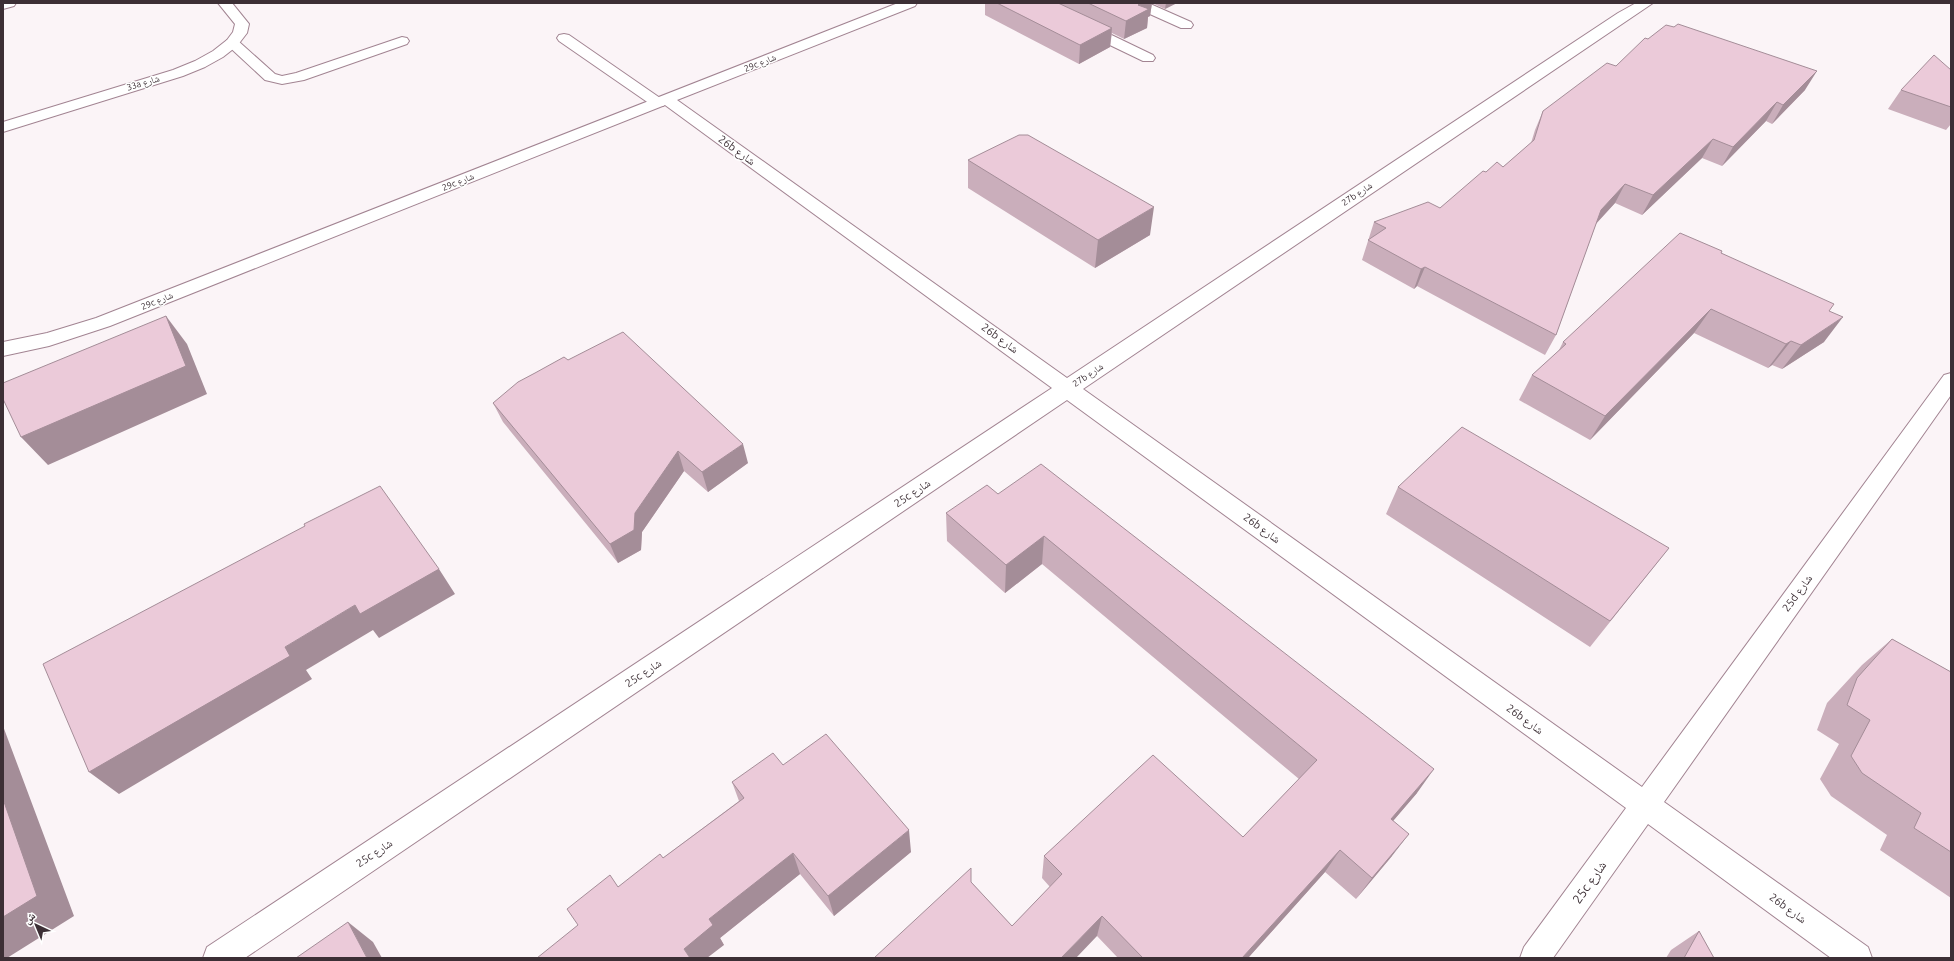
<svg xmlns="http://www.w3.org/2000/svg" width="1954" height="961" font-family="Ubuntu,'Noto Naskh Arabic',sans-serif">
<rect width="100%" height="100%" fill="#fbf4f7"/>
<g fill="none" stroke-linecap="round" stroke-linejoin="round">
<defs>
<path id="service" d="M3 3H16L14 6 3 9Z
M1027 3H1045L1153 55 1155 58 1153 61H1143L1029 6Z
M1130 3H1148L1191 22 1193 25 1191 28H1181L1132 6Z
M564 34 569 35 663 100 666 103 663 106H653L559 41 557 38 559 35Z
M402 37 407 38 409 41 407 44 304 80 282 84 265 80 225 43 227 40H237L275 74 282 76 296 73Z"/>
<path id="minor" d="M218 3H232L249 24 247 33 237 46 223 57 205 67 183 76 3 132V122L173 70 195 61 213 51 227 40 233 32 235 24Z
M898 3H917L915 6 677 100 1067 378 1618 13 1636 3H1653L1083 389 1642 787 1944 375 1951 373V395L1664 802 1868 947 1872 958H1831L1648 824 1553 958H1520L1524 947 1626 808 1067 400 245 958H203L207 947 1052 388 665 105 110 326 49 346 3 356V342L47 333 96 318Z"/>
</defs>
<use href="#service" stroke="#a28492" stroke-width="2"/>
<use href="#minor" stroke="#a28492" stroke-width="2"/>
<use href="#service" fill="#fff" fill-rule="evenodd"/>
<use href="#minor" fill="#fff" fill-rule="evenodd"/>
</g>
<path fill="#caaebb" d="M985 3H1177L1165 9 1152 3 1150 16 1148 17 1147 28 1124 39 1112 33 1110 47 1079 64 985 15Z
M1616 66 1805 90 1772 124 1766 121 1722 166 1702 158 1642 215 1615 203 1596 224 1556 335 1545 355 1417 286 1414 289 1362 260 1374 222 1440 208 1486 172 1503 167 1531 143 1535 130 1543 111Z
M1951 70V124L1946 130 1888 109 1901 90Z
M968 160 1150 235 1095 268 968 188Z
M1721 253 1829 311 1824 342 1782 369 1772 365 1768 368 1694 333 1590 440 1519 400 1532 375 1558 352 1563 342Z
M568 360 748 463 708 492 684 471 642 532 641 550 618 563 503 422 493 403Z
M1398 487 1669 548 1590 647 1386 514Z
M998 494 1417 793 1393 821 1392 856 1356 899 1325 872 1248 958H1118L1097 936 874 958 971 882 1012 926 1050 887 1042 878 1044 856 1243 837 1299 779 1042 564 1005 593 947 541 946 513Z
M1892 639 1951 672V898L1880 850 1887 835 1831 796 1820 779 1839 744 1817 730 1827 703 1862 665Z
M783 765 911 852 834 916 800 874 720 938 724 945 578 925 618 887 663 858 739 801 732 782Z
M1699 931 1714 958H1666L1671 950Z"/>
<path fill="#a48d98" d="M1141 3H1152L1150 16 1148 17 1147 28 1124 39 1126 21 1138 5Z
M1166 3H1177L1165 9Z
M1112 28 1110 47 1079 64 1080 45Z
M1817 71 1805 90 1772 124 1783 105Z
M1777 102 1766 121 1722 166 1733 147Z
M1713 139 1702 158 1642 215 1653 195Z
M1625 184 1615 203 1591 229 1601 210Z
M1154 207 1150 235 1095 268 1098 240Z
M1425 267 1417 286 1414 289 1421 269Z
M1711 309 1694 333 1590 440 1605 416Z
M166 316 187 344 207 394 48 465 21 437Z
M1843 317 1824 342 1782 369 1801 345Z
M1791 341 1772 365 1768 368 1786 344Z
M743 444 748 463 708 492 702 472Z
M678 451 684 471 642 532 641 550 618 563 610 544 635 513Z
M1044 536 1042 564 1005 593 1006 565Z
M439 569 455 594 379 638 373 630 306 670 312 679 119 794 89 772 285 647 355 605Z
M3 726 74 916 7 958H3Z
M1434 769 1417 793 1375 842 1391 819Z
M909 830 911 852 834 916 828 896Z
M1409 834 1392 856 1356 899 1372 878Z
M1340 850 1325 872 1248 958H1242Z
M793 853 800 874 720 938 724 945 707 958H690L684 949 709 919Z
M1102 916 1097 936 1076 958H1061Z
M348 922 373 942 382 958H367Z"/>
<path fill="#ebcad9" stroke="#a48d98" d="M997 3H1058L1112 28 1080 45Z
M1088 3H1141L1138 5 1149 9 1126 21Z
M1678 24 1817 71 1783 105 1777 102 1733 147 1713 139 1653 195 1625 184 1601 210 1556 335 1425 267 1421 269 1368 240 1386 228 1374 222 1428 202 1440 208 1483 171 1486 172 1497 162 1503 167 1534 140 1543 111 1607 63 1616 66 1645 38 1648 39 1666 25 1674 27Z
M1934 55 1951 70V107L1901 90Z
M1019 135H1028L1154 207 1098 240 968 160Z
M1680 233 1722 251 1721 253 1834 304 1829 311 1843 317 1801 345 1791 341 1786 344 1711 309 1605 416 1532 375 1566 344 1563 342Z
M166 316 186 366 21 437 3 399V383Z
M623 332 743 444 702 472 678 451 635 513 634 530 610 544 493 403 518 382 535 373 564 357 568 360Z
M1462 427 1669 548 1610 621 1398 487Z
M1041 464 1434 769 1391 819 1409 834 1372 878 1340 850 1242 958H1143L1102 916 1061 958H874L971 868V882L1012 926 1062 874 1044 856 1153 755 1243 837 1317 760 1044 536 1006 565 946 513 987 485 998 494Z
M380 486 439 569 360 614 355 605 285 647 290 656 89 772 43 664 305 526 304 524Z
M1892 639 1951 672V852L1914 828 1921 813 1862 773 1851 756 1870 720 1847 705 1857 678Z
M826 734 909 830 828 896 793 853 709 919 713 925 684 949 690 958H537L578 925 567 909 610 875 618 887 660 854 663 858 744 798 732 782 773 753 783 765Z
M3 799 37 896 3 917Z
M348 922 367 958H296Z
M1699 931 1714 958H1684Z"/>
<g text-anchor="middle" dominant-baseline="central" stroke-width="3" stroke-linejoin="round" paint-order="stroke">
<g font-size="9" fill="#3c2f35" stroke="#fff">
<text transform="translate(760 63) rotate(-22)">29c شارع</text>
<text transform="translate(143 83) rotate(-17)">33a شارع</text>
<text transform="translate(458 182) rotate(-22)">29c شارع</text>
<text transform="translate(1357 194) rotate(-34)">27b شارع</text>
<text transform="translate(157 301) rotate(-22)">29c شارع</text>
<text transform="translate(1088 375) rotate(-34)">27b شارع</text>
</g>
<g font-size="11" fill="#3c2f35" stroke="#fff">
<text transform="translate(737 150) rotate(36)">26b شارع</text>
<text transform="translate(1000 338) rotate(36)">26b شارع</text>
<text transform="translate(912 493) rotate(-34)">25c شارع</text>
<text transform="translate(1262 528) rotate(36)">26b شارع</text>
<text transform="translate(1797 593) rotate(-54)">25d شارع</text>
<text transform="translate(643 673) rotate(-34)">25c شارع</text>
<text transform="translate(1525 719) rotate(36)">26b شارع</text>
<text transform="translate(374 853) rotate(-34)">25c شارع</text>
<text transform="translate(1788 908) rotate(36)">26b شارع</text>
</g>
<g font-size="13" fill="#3c2f35" stroke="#fff">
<text transform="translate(1589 882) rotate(-55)">25c شارع</text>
</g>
</g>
<rect width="1954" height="961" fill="none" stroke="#3c2f35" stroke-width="8"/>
<g transform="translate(36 925) rotate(316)" stroke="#ffffff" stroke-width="3" paint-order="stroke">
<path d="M0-3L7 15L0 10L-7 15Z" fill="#3c2f35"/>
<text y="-6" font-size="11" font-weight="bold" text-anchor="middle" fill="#3c2f35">ش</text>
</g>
</svg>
